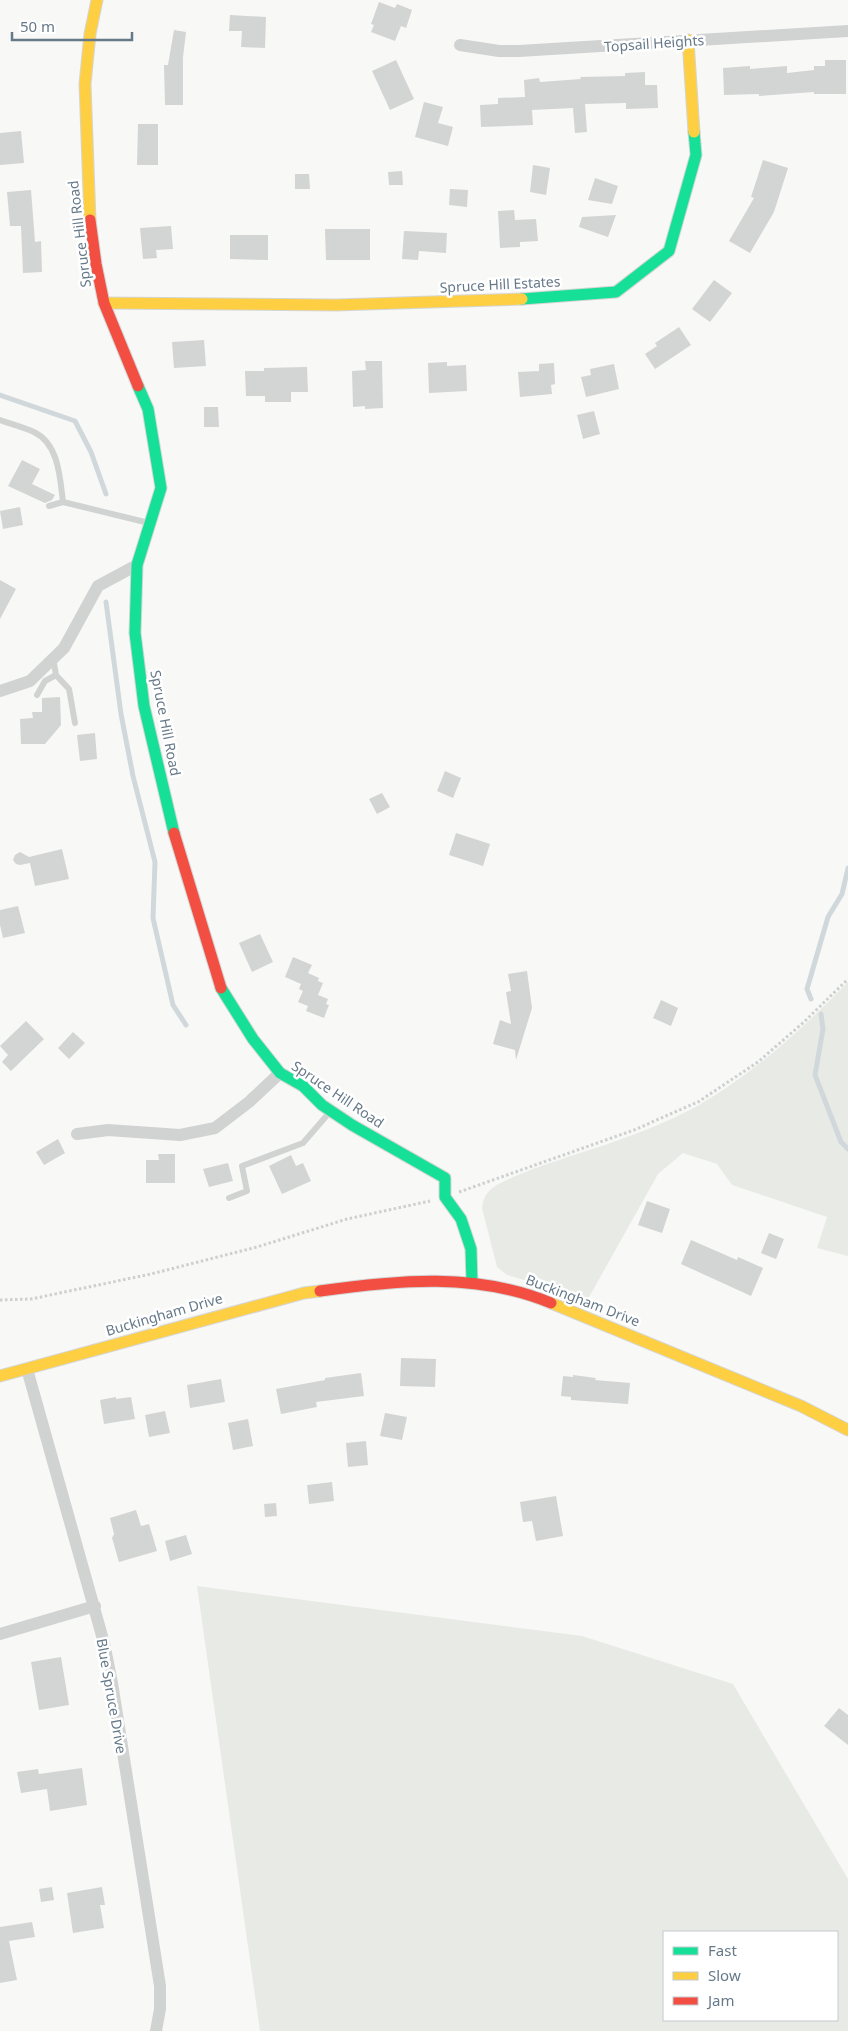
<svg xmlns="http://www.w3.org/2000/svg" width="848" height="2031" font-family="'Noto Sans',sans-serif">
<rect width="100%" height="100%" fill="#f8f8f7"/>
<path fill="#e8ebe5" fill-rule="evenodd" d="M848 982V1256L817 1248 827 1217 732 1185 717 1164 683 1153 658 1174 588 1299 507 1275 497 1267 482 1208C483 1202 484 1196 489 1191 501 1177 583 1152 605 1145 641 1132 680 1118 712 1097 763 1065 806 1025 848 982Z
M197 1586 582 1636 733 1684 848 1879V2031H260ZM664 1932H837V2020H664Z"/>
<g fill="none" stroke-linecap="round" stroke-linejoin="round">
<path stroke="#d1d8db" stroke-width="5" d="M0 395 75 421 91 452 106 494
M106 602 121 714 133 776 155 862 153 918 173 1005 186 1025
M811 999 807 989 828 917 842 894 848 868
M821 1014 823 1029 815 1075 841 1142 848 1149"/>
</g>
<path fill="#d3d4d4" d="M379 2 395 8 397 4 412 10 406 28 401 26 395 41 371 32 374 25 371 24Z
M230 15 266 17 265 48 241 47 242 31H229Z
M174 30 186 32 183 57V105H165L164 65H168Z
M396 60 414 99 390 110 372 71Z
M825 60H846V94H814V92L759 96V94L724 95 723 68 750 66V69L787 66V73L814 70V66H825Z
M645 72V85H657L658 108 626 109V103L585 104 587 132 575 133 573 108 532 110 533 125 481 127 480 105 498 104V98L525 97 524 80 539 78 540 82 581 79 580 77 625 76V73Z
M424 102 443 107 438 123 453 127 448 146 415 137Z
M138 124H158V165H137Z
M21 131 24 163 0 165V133Z
M763 160 788 168 774 212 750 253 729 241 754 198 751 197Z
M533 165 550 168 546 195 530 192Z
M402 171 403 185H389L388 172Z
M295 174H309L310 189H295Z
M595 178 618 186 612 204 588 200Z
M450 189 468 190 467 207 449 205Z
M31 190 35 242 41 241 42 272 23 273 21 226H10L7 192Z
M514 210 515 220 536 219 538 241 520 242V247L500 248 498 211Z
M616 215 608 237 579 227 582 217Z
M171 226 173 249 156 250 157 258 143 259 140 228Z
M325 229H370V260H326Z
M404 231 447 233 446 253 419 251 418 260 402 259Z
M230 235H268V260L230 259Z
M714 280 732 293 710 322 692 309Z
M679 327 691 345 655 369 645 354 657 346 655 343Z
M204 340 206 366 174 368 172 342Z
M365 361H382L383 408 365 409V406L353 407 352 371 366 370Z
M447 362V366L466 365 467 391 429 393 428 363Z
M554 363 555 384 551 385 552 394 520 397 518 372 539 371V364Z
M614 364 619 389 586 397 581 377 591 375 590 369Z
M307 367 308 392H291V402H265V396H246L245 371H264V368Z
M204 407H218L219 427H204Z
M594 411 600 434 583 439 577 415Z
M22 460 40 469 32 484 55 495 52 500 45 503 8 486Z
M20 507 23 525 3 529 0 511Z
M0 580 16 589 0 619Z
M60 697 61 725 45 744H21L20 719 33 718 32 712H42V698Z
M95 733 97 759 80 761 77 735Z
M445 771 461 778 453 798 437 791Z
M382 793 390 807 377 814 369 799Z
M456 833 490 844 483 866 449 855Z
M62 849 69 879 35 886 30 863 20 865 16 864 13 860 15 855 20 852 29 857Z
M18 906 25 933 3 938 0 925V910Z
M260 934 273 962 252 972 239 943Z
M293 957 312 965 308 973 319 978 318 981 323 983 318 995 328 999 326 1004 329 1005 324 1018 306 1011 308 1006 298 1002 303 991 299 989 301 984 285 977Z
M527 971 532 1008 516 1060 515 1050 493 1044 500 1020 511 1024 506 992 511 991 508 974Z
M661 1000 678 1008 671 1026 653 1018Z
M26 1021 44 1039 11 1071 2 1062 8 1055 0 1046Z
M73 1032 85 1043 69 1059 58 1048Z
M58 1139 65 1153 44 1165 36 1152Z
M158 1154H175V1183H146V1160H159Z
M291 1155 296 1166 303 1163 311 1181 282 1194 269 1166Z
M228 1163 233 1181 209 1187 203 1169Z
M647 1201 670 1209 662 1233 638 1225Z
M769 1233 784 1239 776 1259 761 1253Z
M691 1240 737 1260 738 1257 763 1268 751 1296 681 1264Z
M401 1358 436 1359 435 1387 400 1386Z
M361 1373 364 1396 316 1402 317 1407 281 1414 276 1389 325 1380V1378Z
M573 1375 596 1378 595 1380 630 1383 628 1404 571 1400V1397L561 1396 563 1376 573 1377Z
M221 1379 225 1402 190 1408 187 1385Z
M116 1397V1399L131 1397 135 1419 104 1424 100 1400Z
M165 1411 170 1433 149 1437 145 1415Z
M385 1413 407 1417 402 1440 380 1436Z
M248 1419 253 1446 233 1450 228 1423Z
M366 1441 368 1465 348 1467 346 1443Z
M332 1482 334 1501 309 1504 307 1485Z
M556 1496 563 1536 536 1541 532 1521 523 1522 520 1502Z
M276 1503 277 1516 265 1517 264 1504Z
M136 1510 141 1526 149 1524 157 1551 119 1562 112 1538 114 1534 110 1518Z
M186 1535 192 1554 170 1561 165 1541Z
M61 1657 69 1705 39 1710 31 1662Z
M839 1708 848 1715V1745L824 1726Z
M82 1768 87 1805 50 1811 47 1789 21 1793 17 1772 38 1769 39 1774Z
M52 1887 54 1900 41 1902 39 1889Z
M102 1887 105 1905H100L104 1928 73 1933 67 1893Z
M32 1922 35 1937 9 1941 17 1980 0 1983V1927Z"/>
<g fill="none" stroke-linecap="round" stroke-linejoin="round">
<defs>
<path id="fast" d="M522 299 616 292 669 251 696 155 694 132
M138 386 148 409 161 488 137 565 135 633 144 706 174 833
M221 988 253 1039 280 1073 303 1086 322 1105 352 1125 445 1178V1197L461 1219 471 1249 472 1283"/>
<path id="slow" d="M688 40 694 132
M90 220 85 84 90 34 97 0
M104 303 336 305 522 299
M551 1303 801 1406 848 1430
M0 1376 304 1293 320 1291"/>
<path id="jam" d="M90 220 96 264 104 303 138 386
M174 833 221 988
M320 1291C398 1280 476 1272 551 1303"/>
</defs>
<use href="#fast" stroke="#d4d6d6" stroke-width="13"/>
<use href="#slow" stroke="#d4d6d6" stroke-width="13"/>
<use href="#jam" stroke="#d4d6d6" stroke-width="13"/>
<path stroke="#cecfd0" stroke-width="3" stroke-dasharray="2.5 2.5" stroke-linecap="butt" d="M459 1192 634 1130 698 1102 758 1062 804 1022 848 979
M0 1300 31 1299 151 1274 257 1247 347 1219 430 1201"/>
<path stroke="#d1d3d3" stroke-width="6" d="M0 420C11 424 23 427 34 432 59 444 60 478 63 502
M49 506 63 502 149 523
M53 658 56 675 69 689 75 723
M37 695 45 681 56 675
M229 1198 247 1191 242 1166 303 1143 329 1113"/>
<path stroke="#d1d3d3" stroke-width="12" d="M460 45 499 51H519L848 31
M0 691 30 681 64 648 98 586 137 565
M77 1134 108 1130 180 1135 215 1128 249 1102 280 1073
M27 1369 104 1643 112 1683 160 1986V2009L156 2031
M0 1634 95 1606"/>
<use href="#fast" stroke="#16e098" stroke-width="11"/>
<use href="#slow" stroke="#ffcf43" stroke-width="11"/>
<use href="#jam" stroke="#f24e42" stroke-width="11"/>
</g>
<g text-anchor="middle" dominant-baseline="central" stroke-width="5" stroke-linejoin="round" paint-order="stroke">
<g font-size="14" fill="#667989" stroke="#fff">
<text transform="translate(654 43) rotate(-4)">Topsail Heights</text>
<text transform="translate(79 234) rotate(-97)">Spruce Hill Road</text>
<text transform="translate(500 284) rotate(-3)">Spruce Hill Estates</text>
<text transform="translate(166 723) rotate(79)">Spruce Hill Road</text>
<text transform="translate(338 1094) rotate(34)">Spruce Hill Road</text>
<text transform="translate(583 1300) rotate(21)">Buckingham Drive</text>
<text transform="translate(164 1314) rotate(-16)">Buckingham Drive</text>
<text transform="translate(112 1696) rotate(80)">Blue Spruce Drive</text>
</g>
</g>
<rect x="663" y="1931" width="175" height="90" fill="#ffffff" stroke="#c2c9d0"/>
<rect x="673" y="1947" width="25" height="8" fill="#16e098" stroke="#c2c9d0"/>
<text x="708" y="1956" font-size="15" fill="#667989">Fast</text>
<rect x="673" y="1972" width="25" height="8" fill="#ffcf43" stroke="#c2c9d0"/>
<text x="708" y="1981" font-size="15" fill="#667989">Slow</text>
<rect x="673" y="1997" width="25" height="8" fill="#f24e42" stroke="#c2c9d0"/>
<text x="708" y="2006" font-size="15" fill="#667989">Jam</text>
<path d="M12 32v8h120v-8" fill="none" stroke="#667989" stroke-width="2.5"/>
<text x="20" y="32" font-size="15" fill="#667989" stroke="#ffffff" stroke-width="4" paint-order="stroke">50 m</text>
</svg>
